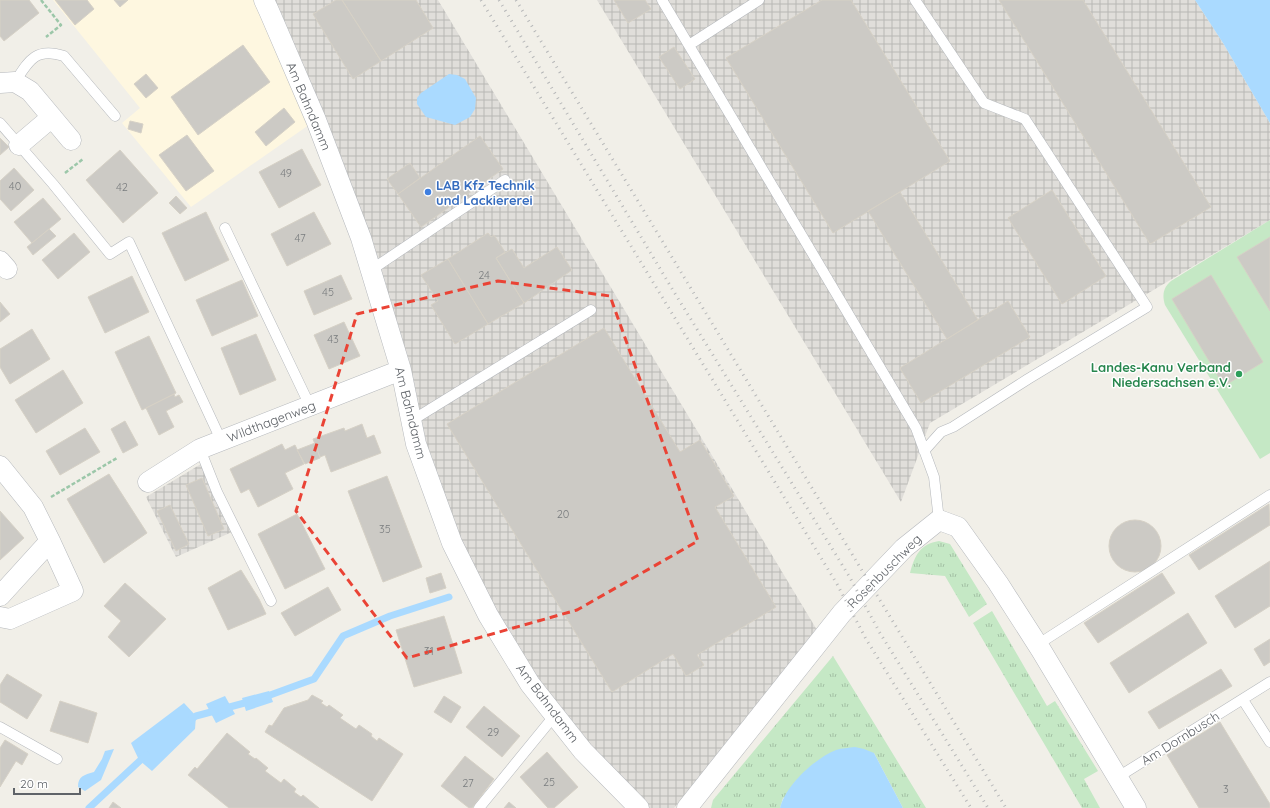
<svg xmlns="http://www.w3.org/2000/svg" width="1270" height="808" font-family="Quicksand,sans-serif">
<defs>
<pattern id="industrial-grid" width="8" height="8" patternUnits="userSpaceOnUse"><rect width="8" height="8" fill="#e0deda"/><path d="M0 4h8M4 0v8" fill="none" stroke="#b9b8b5"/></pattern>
<pattern id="grass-tufts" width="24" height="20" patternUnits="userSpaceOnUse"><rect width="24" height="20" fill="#c5e8c5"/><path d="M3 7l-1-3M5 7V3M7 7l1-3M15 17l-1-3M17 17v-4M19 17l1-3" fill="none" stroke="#a3c0a4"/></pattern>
</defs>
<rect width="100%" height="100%" fill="#f1efe8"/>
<path fill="#fef7e0" d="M53 0H264L316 120 191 207 122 123 140 108Z"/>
<path fill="url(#industrial-grid)" d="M264 0H438L817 630 674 808H639L583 751 452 543 401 370Z
M597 0H1195L1223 43 1270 123V220L1172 279 930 423 901 502Z
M201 464 232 532 176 557 146 497Z"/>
<path fill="url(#grass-tufts)" d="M939 541 950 544 987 604 969 617 945 576 910 573C915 555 920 544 939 541Z
M992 611 1047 706 1055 701 1098 771 1084 779 1100 808H1082L973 623Z
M833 656 926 808H903L874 753 783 798 780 808H711L713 800Z"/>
<path fill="#c5e8c5" d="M1270 220V453L1260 459 1165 305C1162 295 1163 288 1171 281Z"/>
<path fill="#aadaff" d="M1195 0H1270V123L1223 43Z
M449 74 457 75 465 79 476 98 475 109 470 117 455 125 426 117 417 104V98L421 93Z
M269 691 273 702 246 711 242 698Z
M225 696 235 714 216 723 206 704Z
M184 703 196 716 195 729 152 771 139 760 131 743Z
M855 747 864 749 874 753 903 808H780C786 785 814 759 836 750 842 748 849 748 855 747Z
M114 749 101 780 85 791 78 787C78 776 84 775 94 772L102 759 105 751Z"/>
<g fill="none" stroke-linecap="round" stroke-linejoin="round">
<path stroke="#aadaff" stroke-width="7" d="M262 698 314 679 343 636 390 616 449 597
M189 721 196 716 252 701
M89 808 146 755"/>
</g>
<path fill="#cccac5" stroke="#d6d1c6" d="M0 0H29L39 13 4 41 0 36Z
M55 0H87L94 9 75 25Z
M114 0H128L120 7Z
M336 0H342L381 61 353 79 313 14Z
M342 0H416L433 28 381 61Z
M614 0H645L651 9 628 23Z
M822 0H851L950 161 833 233 726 58Z
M999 0H1083L1211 207 1150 244Z
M243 45 270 82 198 135 171 97Z
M674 47 695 79 680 89 659 57Z
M146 74 158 88 146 98 134 84Z
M284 108 295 122 266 146 255 132Z
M130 121 143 124 141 133 128 129Z
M187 135 214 171 186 191 159 155Z
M480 136 503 169 421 227 398 194Z
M0 138 9 147 0 155Z
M302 149 321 185 279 208 259 172Z
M120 150 158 193 123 223 86 180Z
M410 163 420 178 398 194 387 179Z
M14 168 34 190 11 211 0 199V181Z
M1052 190 1106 276 1062 304 1008 218Z
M900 192 978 320 947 339 868 211Z
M176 196 187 208 180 214 169 203Z
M43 198 61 219 32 243 14 222Z
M206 212 229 260 185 281 162 233Z
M314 212 331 244 287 266 271 234Z
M49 229 56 236 33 255 27 247Z
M74 233 90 252 58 279 42 260Z
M488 233 491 237 494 235 505 252 496 258 524 303 488 324 448 259Z
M1270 237V311L1237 257Z
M557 247 572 270 524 303 496 258 512 249 524 268Z
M448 259 488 324 455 344 431 305 438 301 421 275Z
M341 275 352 299 314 315 304 291Z
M1211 275 1263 362 1224 386 1172 299Z
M132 276 149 312 105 333 88 297Z
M242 280 258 316 212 336 196 300Z
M1008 301 1030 337 921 403 900 368Z
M0 302 10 314 0 322Z
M344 322 360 356 329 369 314 335Z
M604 328 680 452 700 440 734 496 715 507 776 607 697 655 704 665 686 676 673 654 612 692 447 424Z
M32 329 50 359 10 384 0 367V349Z
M256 334 276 380 240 395 221 348Z
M149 336 176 393 142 410 115 352Z
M63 370 83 403 36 433 15 400Z
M174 394 175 397 179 395 183 402 166 411 174 427 159 435 146 408Z
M125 421 138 445 123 453 111 429Z
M362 424 367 438 374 435 381 453 331 472 325 455 320 457 313 439 344 428 345 431Z
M85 428 100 452 60 475 46 451Z
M315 443 320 458 305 464 297 450Z
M282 444 285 450 295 445 304 464 285 473 293 489 258 507 249 489 241 493 230 469Z
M109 474 147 533 104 563 67 499Z
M387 476 422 567 383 582 348 491Z
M202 478 224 529 208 536 186 485Z
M1269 504 1270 525 1199 570 1189 555Z
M170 505 189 544 176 551 157 511Z
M0 511 24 538 0 560Z
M297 514 325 569 285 589 258 534Z
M1109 546a26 26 0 1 1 52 0a26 26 0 1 1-52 0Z
M1270 561V606L1235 628 1215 596Z
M241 570 259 599 266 614 228 630 208 588Z
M441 573 446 588 430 593 426 578Z
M1162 573 1175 593 1098 643 1084 623Z
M125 583 166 619 129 657 108 637 121 621 104 606Z
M328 587 341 610 295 636 281 613Z
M1188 613 1207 643 1129 693 1110 663Z
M444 616 462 673 414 687 396 630Z
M1270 639V662L1264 666 1254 649Z
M1221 669 1232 686 1159 729 1148 712Z
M7 674 42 695 27 719 0 702V685Z
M312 695 323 701 321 703 327 707 329 705 343 715 340 718 356 729 359 725 372 734 371 736 377 741 379 738 403 754 372 801 265 732 269 725 272 726 284 708 308 700Z
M444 696 461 707 451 723 434 712Z
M60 701 97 713 88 743 50 731Z
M484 706 520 736 502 757 466 727Z
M1220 722 1270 804V808H1199L1167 755Z
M227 733 250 752 248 754 255 759 256 758 268 768 265 771 281 783 284 779 296 789 294 792 301 797 303 795 319 808H229L188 775 195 767 197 769Z
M5 740 28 754 22 765 16 761 0 787V748Z
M547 752 578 787 554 808H548L520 777Z
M465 756 494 779 472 808H469L441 786Z
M113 802 121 808H109Z
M509 802 516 808H504Z"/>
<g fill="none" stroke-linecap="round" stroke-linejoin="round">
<defs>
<path id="service" d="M662 0 916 428 934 477 939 520
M915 0 984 103 1025 119 1147 307 1028 379 953 427 941 432 924 451
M689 45 759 0
M15 82C29 60 36 47 64 56L115 116
M0 123 53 184 110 254 129 242 221 440
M225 228 310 406
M371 270 505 180
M411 421 591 310
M200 449 217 492 271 601
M1037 645 1270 495
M1243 700 1270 742
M0 727 57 759
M1118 777 1270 682
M479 808 555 715"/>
<path id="minor" d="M264 0 269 11 316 120 361 238 401 370 416 444 452 543 488 615 530 684 583 751 639 808
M0 83 15 82 30 91 71 140
M19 145 52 117
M0 261 7 269
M0 466 33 507 50 541 0 596
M148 482 200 449 401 370
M0 617 10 619 73 591 50 541
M687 808 842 613 904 548 939 520 958 527 998 583 1041 650 1136 808"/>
</defs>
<use href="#service" stroke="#b5b8bc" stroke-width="11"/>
<use href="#minor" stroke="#b5b8bc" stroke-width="21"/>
<path stroke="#9cc7a9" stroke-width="2.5" stroke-dasharray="4 2" stroke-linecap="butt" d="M41 0 61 25 46 37
M65 173 83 159
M51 497 117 458"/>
<use href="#service" stroke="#fff" stroke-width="10"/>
<use href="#minor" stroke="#fff" stroke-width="20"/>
<path stroke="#b6b7b8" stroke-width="3" stroke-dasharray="1 5" stroke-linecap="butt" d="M481 0 837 584 866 639 971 808
M499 0 671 287 849 576 880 633 988 808
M516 0 1006 808"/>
</g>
<path fill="none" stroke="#ea4335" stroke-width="3" stroke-dasharray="8 5" stroke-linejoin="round" d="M498 281 610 296 698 541 577 610 407 658 296 511 357 314Z"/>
<circle fill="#3f7fe0" stroke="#fff" stroke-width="1.5" cx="428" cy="192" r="4"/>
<circle fill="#2e9e5b" stroke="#fff" stroke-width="1.5" cx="1239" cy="374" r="4"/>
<g text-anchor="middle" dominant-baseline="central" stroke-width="3" stroke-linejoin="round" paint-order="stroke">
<g font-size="11" fill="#7a7d7f">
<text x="286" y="173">49</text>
<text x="15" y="186">40</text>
<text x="122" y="187">42</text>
<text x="300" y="238">47</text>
<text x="484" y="275">24</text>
<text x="328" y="292">45</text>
<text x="333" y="339">43</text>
<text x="563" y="514">20</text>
<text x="385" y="529">35</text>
<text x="429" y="651">31</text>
<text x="493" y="732">29</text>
<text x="549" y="782">25</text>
<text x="468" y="783">27</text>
<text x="1226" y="789">3</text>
</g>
<g font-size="13" fill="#5f6368" stroke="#fff">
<text transform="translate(309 106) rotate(67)">Am Bahndamm</text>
<text transform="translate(411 413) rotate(76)">Am Bahndamm</text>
<text transform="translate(271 421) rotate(-21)">Wildthagenweg</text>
<text transform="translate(884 571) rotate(-45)">Rosenbuschweg</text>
<text transform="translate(548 703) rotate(53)">Am Bahndamm</text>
<text transform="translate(1180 738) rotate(-32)">Am Dornbusch</text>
</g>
<g font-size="13" font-weight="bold" fill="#366cbe" stroke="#fff" text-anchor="start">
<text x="436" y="185">LAB Kfz Technik<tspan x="436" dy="15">und Lackiererei</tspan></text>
</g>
<g font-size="13" font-weight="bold" fill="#27864d" stroke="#fff" text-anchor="end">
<text x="1231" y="367">Landes-Kanu Verband<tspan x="1231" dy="15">Niedersachsen e.V.</tspan></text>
</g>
</g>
<path d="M14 788v6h66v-6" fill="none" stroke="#5f6368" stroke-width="2"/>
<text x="20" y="788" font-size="12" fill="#5f6368" stroke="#ffffff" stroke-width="3" paint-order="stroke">20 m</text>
</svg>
